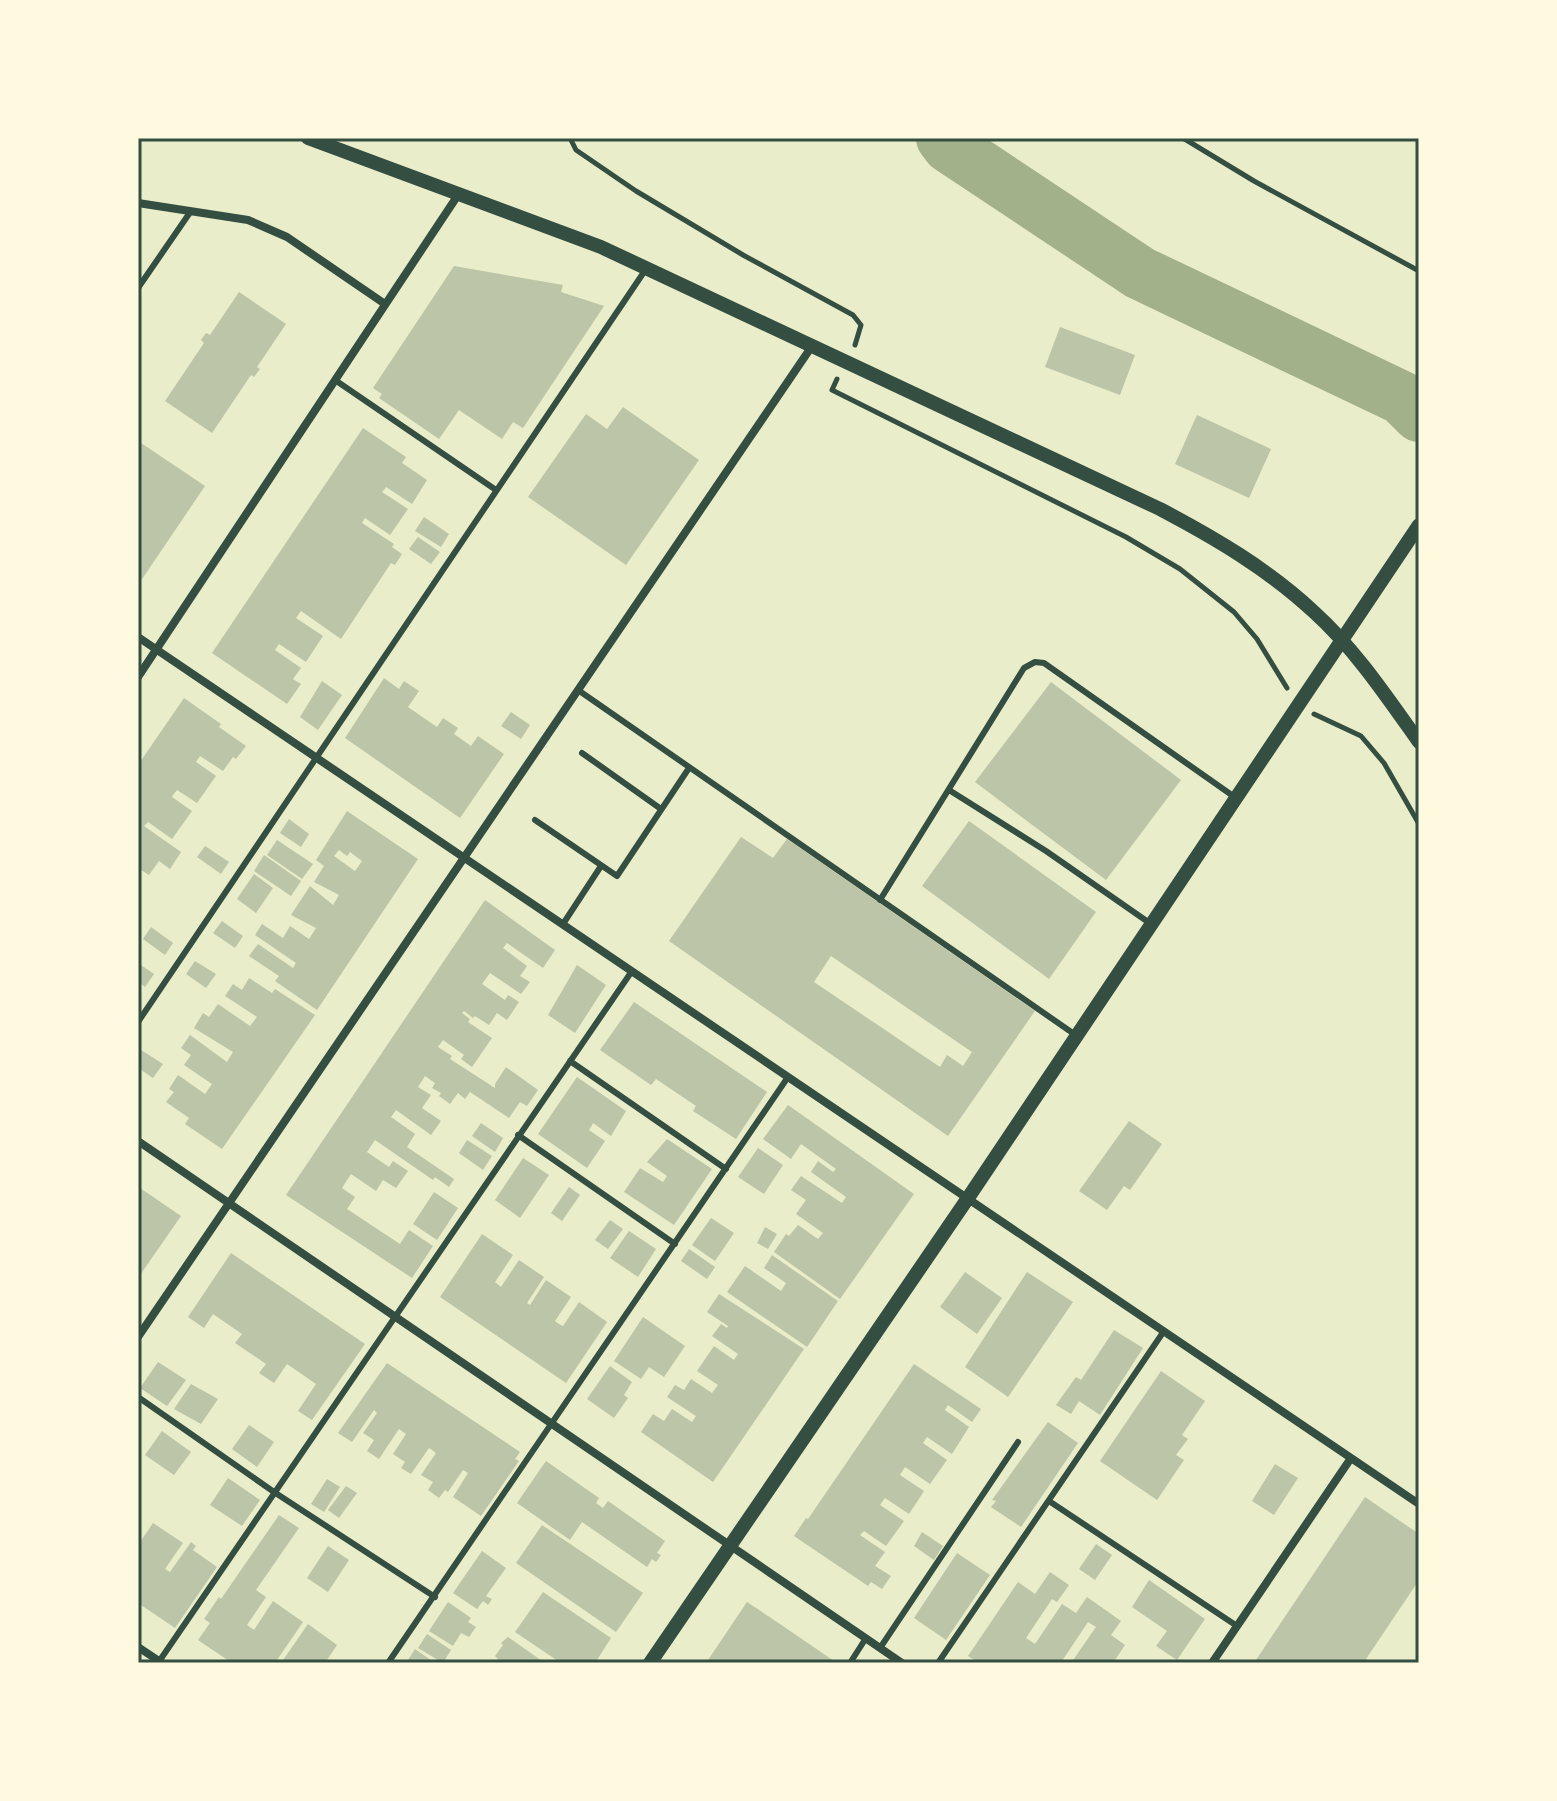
<svg xmlns="http://www.w3.org/2000/svg" width="1557" height="1801" font-family="'Nunito Sans',sans-serif">
<rect width="100%" height="100%" fill="#e9edc9"/>
<g fill="none" stroke-linecap="round" stroke-linejoin="round">
<path stroke="#a3b18a" stroke-width="54" d="M943 138 949 146 1140 273 1402 398 1419 415"/>
</g>
<path fill="#bcc5a7" fill-rule="evenodd" d="M454 266 563 285 561 292 604 306 523 428 513 422 502 439 459 410 439 439 379 398 382 394 373 388Z
M239 292 286 324 257 367 260 369 254 377 251 375 212 433 165 401 204 343 201 340 206 333 210 335Z
M1060 327 1135 355 1120 395 1045 367Z
M623 407 699 460 626 565 528 497 586 414 607 429Z
M1197 415 1271 449 1249 498 1175 464Z
M363 428 406 457 402 463 427 480 412 504 386 487 384 490 382 492 408 509 390 535 365 518 362 523 394 544 392 547 402 554 395 565 391 563 341 639 301 611 296 618 323 636 306 662 279 644 275 650 301 668 293 679 301 684 287 704 212 653Z
M138 441 205 486 138 585Z
M424 517 449 534 441 547 415 531Z
M418 537 440 552 431 564 409 549Z
M384 678 399 689 404 681 419 691 408 707 437 727 443 718 458 728 454 734 471 746 478 736 504 754 460 818 345 738Z
M322 681 342 695 318 730 300 717Z
M1051 682 1181 780 1106 880 975 782Z
M184 698 221 724 219 727 246 746 236 759 233 757 223 771 200 756 196 762 216 776 197 803 177 790 173 795 172 797 192 811 172 839 148 822 144 826 181 852 170 869 159 861 149 875 138 868V765Z
M511 712 530 725 521 739 501 726Z
M347 811 418 859 317 1010 275 981 279 976 249 956 258 944 293 968 296 963 255 935 262 924 283 938 290 926 309 939 316 928 291 915 310 886 333 905 339 895 314 882 324 866 316 860ZM339 850 347 856 350 852 362 861 355 871 334 856Z
M289 819 309 834 301 847 280 833Z
M969 821 1096 912 1049 979 922 886Z
M741 837 773 858 787 839 1035 1011 948 1136 669 941ZM831 956 972 1052 963 1066 947 1055 940 1067 814 982Z
M277 840 313 864 302 879 267 855Z
M205 846 229 862 221 874 197 857Z
M264 855 301 881 291 896 254 871Z
M254 874 273 888 256 913 237 899Z
M485 900 555 950 543 968 507 943 503 948 527 966 520 976 530 982 521 994 490 973 482 984 505 1000 508 995 519 1002 507 1020 497 1013 489 1025 475 1016 473 1018 464 1011 462 1013 470 1019 468 1022 492 1038 472 1067 461 1059 464 1055 443 1040 438 1047 452 1056 450 1059 495 1088V1084L506 1067 538 1090 527 1106 520 1102 509 1118 470 1092 465 1099 458 1093 450 1104 439 1096 441 1093 432 1088 435 1083 425 1076 418 1087 431 1095 422 1108 441 1121 431 1135 396 1110 391 1117 415 1134 407 1147 454 1179 449 1187 435 1177 433 1180 375 1140 367 1152 389 1167 393 1161 408 1171 396 1188 383 1180 376 1191 351 1174 342 1188 355 1197 347 1209 400 1244 409 1230 433 1246 412 1278 286 1195Z
M222 921 243 936 235 948 213 933Z
M151 927 173 943 165 955 143 939Z
M195 961 216 974 206 988 186 974Z
M138 963 154 974 145 987 138 982Z
M577 965 606 985 575 1033 548 1015Z
M249 978 272 993 275 989 315 1015 222 1149 185 1124 189 1118 166 1102 174 1092 169 1089 178 1075 205 1094 212 1084 184 1065 191 1055 181 1048 190 1035 227 1062 233 1052 194 1028 203 1013 209 1017 218 1004 250 1026 257 1017 225 996 233 984 242 990Z
M634 1002 767 1092 736 1139 693 1111 696 1106 656 1079 651 1085 600 1050Z
M138 1048 163 1064 153 1078 138 1068Z
M577 1077 626 1111 611 1136 593 1123 591 1127 589 1130 605 1141 587 1168 538 1134Z
M788 1105 914 1194 840 1299 774 1252 786 1234 789 1236 798 1225 818 1239 823 1233 796 1214 806 1200 791 1190 801 1176 842 1203 846 1197 811 1172 818 1161 833 1172 836 1169 801 1144 791 1159 763 1139Z
M1129 1121 1162 1144 1130 1190 1124 1186 1107 1210 1079 1191Z
M481 1123 503 1138 495 1152 472 1136Z
M667 1139 712 1169 674 1225 624 1192 640 1168 663 1182 667 1176 647 1162Z
M467 1140 492 1156 483 1170 459 1153Z
M758 1148 783 1165 764 1194 738 1177Z
M523 1158 549 1175 520 1218 495 1200Z
M569 1187 580 1195 562 1221 551 1213Z
M140 1188 181 1216 138 1278V1191Z
M434 1192 458 1208 437 1240 413 1224Z
M711 1218 734 1233 715 1261 692 1245Z
M610 1220 623 1229 608 1249 595 1240Z
M765 1227 777 1234 768 1249 757 1243Z
M629 1231 656 1249 638 1277 610 1258Z
M482 1234 513 1255 495 1282 501 1287 519 1260 544 1277 527 1303 530 1305 546 1280 571 1297 555 1321 559 1324 563 1326 579 1302 607 1322 566 1383 440 1297Z
M689 1249 715 1267 707 1279 681 1261Z
M231 1253 365 1344 312 1420 298 1411 316 1384 287 1364 274 1383 259 1373 266 1364 235 1343 242 1334 213 1314 204 1328 188 1317Z
M772 1255 838 1301 807 1347 727 1292 745 1266 781 1291 786 1283 764 1268Z
M965 1272 1002 1298 977 1334 940 1307Z
M1027 1272 1073 1302 1008 1397 965 1367Z
M719 1294 804 1349 713 1482 641 1432 653 1414 664 1421 672 1409 692 1422 696 1416 667 1397 675 1385 684 1390 691 1379 712 1393 718 1385 697 1371 714 1346 734 1360 738 1354 712 1336 721 1324 727 1328 728 1326 707 1312Z
M643 1317 685 1346 664 1377 649 1367 641 1379 614 1361Z
M1114 1330 1143 1348 1100 1415 1079 1401 1071 1414 1056 1405 1076 1377 1081 1380Z
M158 1362 186 1380 167 1406 140 1388Z
M387 1363 520 1452 515 1459 519 1461 481 1516 453 1497 468 1473 463 1470 448 1492 445 1490 439 1498 428 1490 433 1482 421 1475 436 1453 432 1450 429 1448 411 1474 401 1468 405 1462 393 1454 406 1434 399 1429 379 1459 367 1451 374 1440 363 1433 377 1413 374 1410 352 1442 338 1433Z
M914 1364 981 1409 972 1422 948 1405 945 1410 969 1427 952 1454 927 1437 923 1443 947 1460 930 1484 905 1467 900 1475 924 1491 909 1514 885 1498 880 1505 904 1521 886 1546 864 1531 860 1535 885 1552 875 1566 891 1576 882 1589 871 1582 868 1586 794 1536 806 1518 808 1519Z
M610 1366 632 1382 624 1395 628 1398 614 1418 587 1399Z
M1161 1371 1205 1401 1182 1435 1188 1439 1176 1455 1184 1460 1157 1500 1100 1461Z
M191 1384 218 1399 201 1424 174 1409Z
M1048 1422 1078 1443 1021 1527 991 1507 996 1501 992 1500Z
M249 1425 274 1442 257 1467 232 1449Z
M162 1431 191 1452 174 1475 145 1455Z
M546 1461 599 1498 596 1503 603 1508 608 1501 665 1541 657 1553 661 1555 656 1562 652 1559 647 1567 582 1522 570 1540 517 1503Z
M1275 1464 1298 1478 1274 1515 1252 1501Z
M228 1478 260 1500 242 1526 210 1505Z
M327 1479 340 1487 324 1512 311 1504Z
M346 1486 357 1493 339 1518 328 1510Z
M1365 1497 1419 1534V1580L1366 1659 1371 1663H1254Z
M279 1515 299 1528 256 1590 266 1597 247 1625 254 1630 273 1601 303 1622 275 1663H232L198 1640 210 1623 204 1619 219 1597 221 1599Z
M153 1523 183 1543 165 1569 170 1572 191 1542 196 1546 193 1550 217 1567 175 1628 138 1603V1545Z
M542 1525 643 1593 616 1632 516 1563Z
M922 1532 943 1546 934 1560 914 1546Z
M1096 1544 1112 1555 1095 1580 1079 1569Z
M328 1546 349 1560 328 1592 307 1578Z
M482 1551 506 1568 486 1596 492 1599 488 1605 483 1601 477 1609 453 1593Z
M957 1553 990 1575 946 1640 914 1618Z
M1050 1572 1069 1585 1057 1602 1052 1599 1026 1638 1035 1644 1062 1604 1076 1613 1087 1597 1121 1621 1111 1635 1125 1645 1113 1663H1071L1096 1627 1088 1622 1062 1661 1065 1663H979L968 1656 1018 1582 1035 1594Z
M1149 1580 1205 1619 1177 1660 1156 1646 1167 1631 1132 1607Z
M543 1592 611 1638 595 1663H561L515 1632Z
M448 1602 471 1618 468 1622 476 1627 469 1637 461 1633 453 1646 429 1631Z
M747 1602 780 1624 837 1663H706Z
M308 1624 337 1645 325 1663H281Z
M427 1634 451 1650 443 1663 418 1648Z
M508 1637 545 1663H496L498 1659 495 1656 503 1645 501 1643Z
M415 1649 435 1663H406Z"/>
<g fill="none" stroke-linecap="round" stroke-linejoin="round">
<path stroke="#344e41" stroke-width="5" d="M570 138 576 150 636 191 743 255 853 315 861 325 855 345
M1183 138 1254 181 1419 271
M837 379 832 390 1126 537 1180 569 1234 612 1257 639 1287 688
M1314 714 1361 736 1384 763 1419 824"/>
<path stroke="#344e41" stroke-width="6" d="M138 288 191 211
M335 380 496 490
M578 690 1077 1036
M582 753 661 809
M949 790 1046 851 1151 924
M535 820 617 876 689 768
M880 900 1024 668 1035 662 1044 663 1236 798
M563 924 601 866
M138 1022 646 269
M570 1061 726 1169
M518 1135 675 1244
M138 1397 274 1492 435 1597
M1049 1501 1237 1626
M880 1648 1018 1442
M158 1663 632 971
M388 1663 788 1077
M850 1663 866 1638
M938 1663 1164 1331"/>
<path stroke="#344e41" stroke-width="8" d="M138 203 248 220 287 237 385 304
M138 637 1419 1504
M138 677 458 195
M138 1141 902 1663
M138 1337 812 346
M138 1647 162 1663
M1212 1663 1351 1458"/>
<path stroke="#344e41" stroke-width="14" d="M308 138 601 247 1160 509C1215 538 1268 569 1314 612 1355 649 1387 697 1419 742
M650 1663 968 1198 1419 525"/>
</g>
<rect width="1557" height="1801" fill="none" stroke="#fefae0" stroke-width="280"/>
<rect x="140" y="140" width="1277" height="1521" fill="none" stroke="#344e41" stroke-width="3"/>
</svg>
